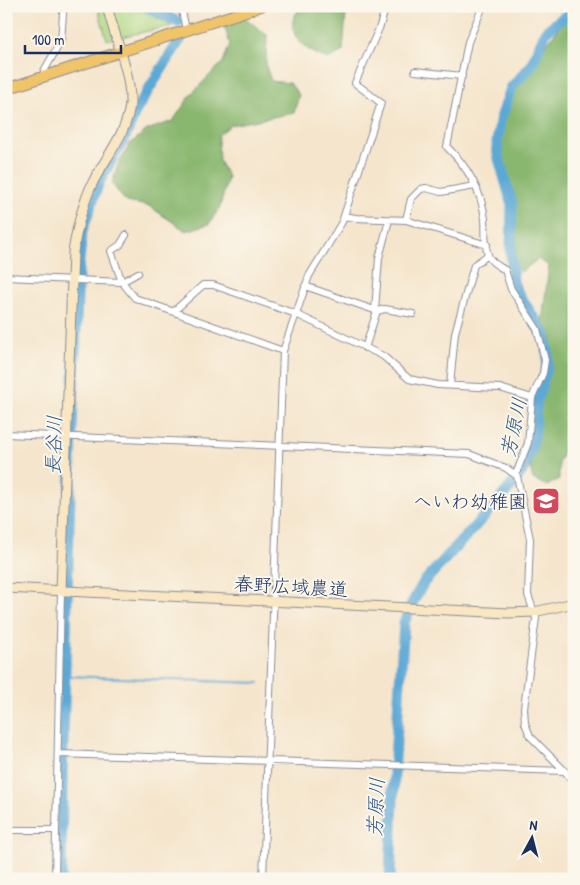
<svg xmlns="http://www.w3.org/2000/svg" width="580" height="885" font-family="'Patrick Hand','Klee One',sans-serif">
<rect width="100%" height="100%" fill="#fbf7ec"/>
<filter id="ink" filterUnits="userSpaceOnUse"><feTurbulence type="fractalNoise" baseFrequency=".02" numOctaves="2"/><feDisplacementMap in="SourceGraphic" scale="10" xChannelSelector="R" yChannelSelector="G"/><feConvolveMatrix kernelMatrix="1 2 1 2 8 2 1 2 1" color-interpolation-filters="sRGB"/></filter>
<filter id="wash" filterUnits="userSpaceOnUse"><feTurbulence type="fractalNoise" baseFrequency=".0096" numOctaves="4" result="noise"/><feDisplacementMap in="SourceGraphic" scale="20" xChannelSelector="R" yChannelSelector="G"/><feGaussianBlur stdDeviation="1.12" result="paint"/><feColorMatrix in="noise" values="0 0 0 0 0 0 0 0 0 0 0 0 0 0 0 0 0 1.4 0 .05"/><feComposite in="paint" operator="in"/></filter>
<g filter="url(#wash)">
<rect width="100%" height="100%" fill="#f5e5cc"/>
<path fill="#aed681" stroke="#648270" d="M97 6H135L172 26 107 40Z"/>
<path fill="#8ab76f" stroke="#527366" d="M301 6H339L346 14 343 51 328 59C312 53 290 42 293 20 294 16 299 10 301 6Z
M243 16 267 35 266 66 271 81 290 83 299 95 294 113 231 125 218 135 219 161 228 177 220 207 209 224 186 231 149 206 126 202 112 184 118 165 130 144 147 130 173 121 192 93 223 62 230 44 224 25Z
M574 18V410L570 424 574 427V459L565 450 559 461V479L547 486 533 479 530 468 535 448 538 407 551 361V335L542 321 549 266 538 259 521 272 514 264 508 194 499 176 496 139 501 114 512 91 565 19Z"/>
<g fill="none" stroke-linecap="round" stroke-linejoin="round">
<path stroke="#5da9d6" stroke-width="2" d="M66 676 259 683"/>
<path stroke="#5da9d6" stroke-width="11" d="M145 6 178 22
M61 879 62 778 71 457 78 271 82 231 99 182 126 135 136 110 181 38
M390 879 394 773 404 623 411 605 424 582 508 490 522 471 530 452 534 438 536 403 547 367 548 353 544 333 516 290 513 282 511 252 512 204 498 155 497 143 500 121 511 88 531 66 546 31 574 9"/>
</g>
</g>
<g filter="url(#ink)">
<g fill="none" stroke-linecap="round" stroke-linejoin="round">
<defs>
<path id="street" d="M181 6 186 30
M483 6 468 42 447 147C467 166 482 192 485 219 486 230 484 244 488 255 491 263 499 266 505 270L511 289 537 329 545 360 543 373 532 398 528 443 516 474
M415 71 462 76
M44 76V71L61 41 63 14
M344 216 356 218 406 220 487 245
M406 220 411 199 421 189 426 188 441 192 475 186
M126 235 120 245 111 251 122 282 138 273
M6 277 122 282 135 298 283 351
M305 286 377 311 365 348
M375 310 379 258 389 220
M174 311 203 285H213L296 314 309 276 342 222 381 103 355 83 380 26 386 6
M377 311 385 309 413 314
M450 385 455 333 474 265 488 255
M6 434 469 454 506 468 517 476 530 539 528 595 536 618 524 708 525 723 530 736 565 771 574 784
M58 754 565 771
M6 830H56
M55 879 61 591
M263 879 283 351 296 314 383 356 409 379 438 385 500 388 532 398"/>
<path id="secondary" d="M6 588 509 613 534 612 574 603
M61 591 73 252C77 227 82 205 93 182 106 157 128 132 130 103 131 72 114 36 107 6"/>
<path id="primary" d="M6 89 261 6"/>
</defs>
<use href="#street" stroke="#888a95" stroke-width="8"/>
<use href="#secondary" stroke="#888a95" stroke-width="11"/>
<use href="#primary" stroke="#888a95" stroke-width="12"/>
<use href="#street" stroke="#fff" stroke-width="6"/>
<use href="#secondary" stroke="#f9e7c3" stroke-width="9"/>
<use href="#primary" stroke="#f0c469" stroke-width="10"/>
</g>
</g>
<defs>
<symbol id="school-square" viewBox="-11 -11 22 22"><rect x="-9" y="-9" width="18" height="18" rx="4" fill="#d1495b" stroke="#fbf7ec"/><path d="M0-5L7-2L0 1L-7-2ZM-4 1L0 2.5L4 1V4Q0 6-4 4Z" fill="#fff"/></symbol>
</defs>
<g fill-rule="evenodd">
<use href="#school-square" x="530" y="485" width="32" height="32"/>
</g>
<g text-anchor="middle" dominant-baseline="central" stroke-width="4" stroke-linejoin="round" paint-order="stroke">
<g font-size="19" fill="#1b2f5e" stroke="#fbf7ec" text-anchor="end">
<text x="527" y="501">へいわ幼稚園</text>
</g>
<g font-size="19" fill="#1b2f5e" stroke="#fbf7ec">
<text transform="translate(291 586) rotate(3)">春野広域農道</text>
</g>
<g font-size="20" font-style="italic" fill="#325a88" stroke="#fbf7ec">
<text transform="translate(513 427) rotate(-78)">芳原川</text>
<text transform="translate(53 445) rotate(-88)">長谷川</text>
<text transform="translate(375 807) rotate(-87)">芳原川</text>
</g>
</g>
<rect width="580" height="885" fill="none" stroke="#fbf7ec" stroke-width="25"/>
<g transform="translate(532 838) rotate(7)" stroke="#fbf7ec" stroke-width="4" paint-order="stroke">
<path d="M0-4L9 19L0 12L-9 19Z" fill="#1b2f5e"/>
<text y="-8" font-size="14" font-weight="bold" text-anchor="middle" fill="#1b2f5e">N</text>
</g>
<path d="M25 45v8h96v-8" fill="none" stroke="#1b2f5e" stroke-width="2.5"/>
<text x="32" y="45" font-size="15" fill="#1b2f5e" stroke="#fbf7ec" stroke-width="4" paint-order="stroke">100 m</text>
</svg>
